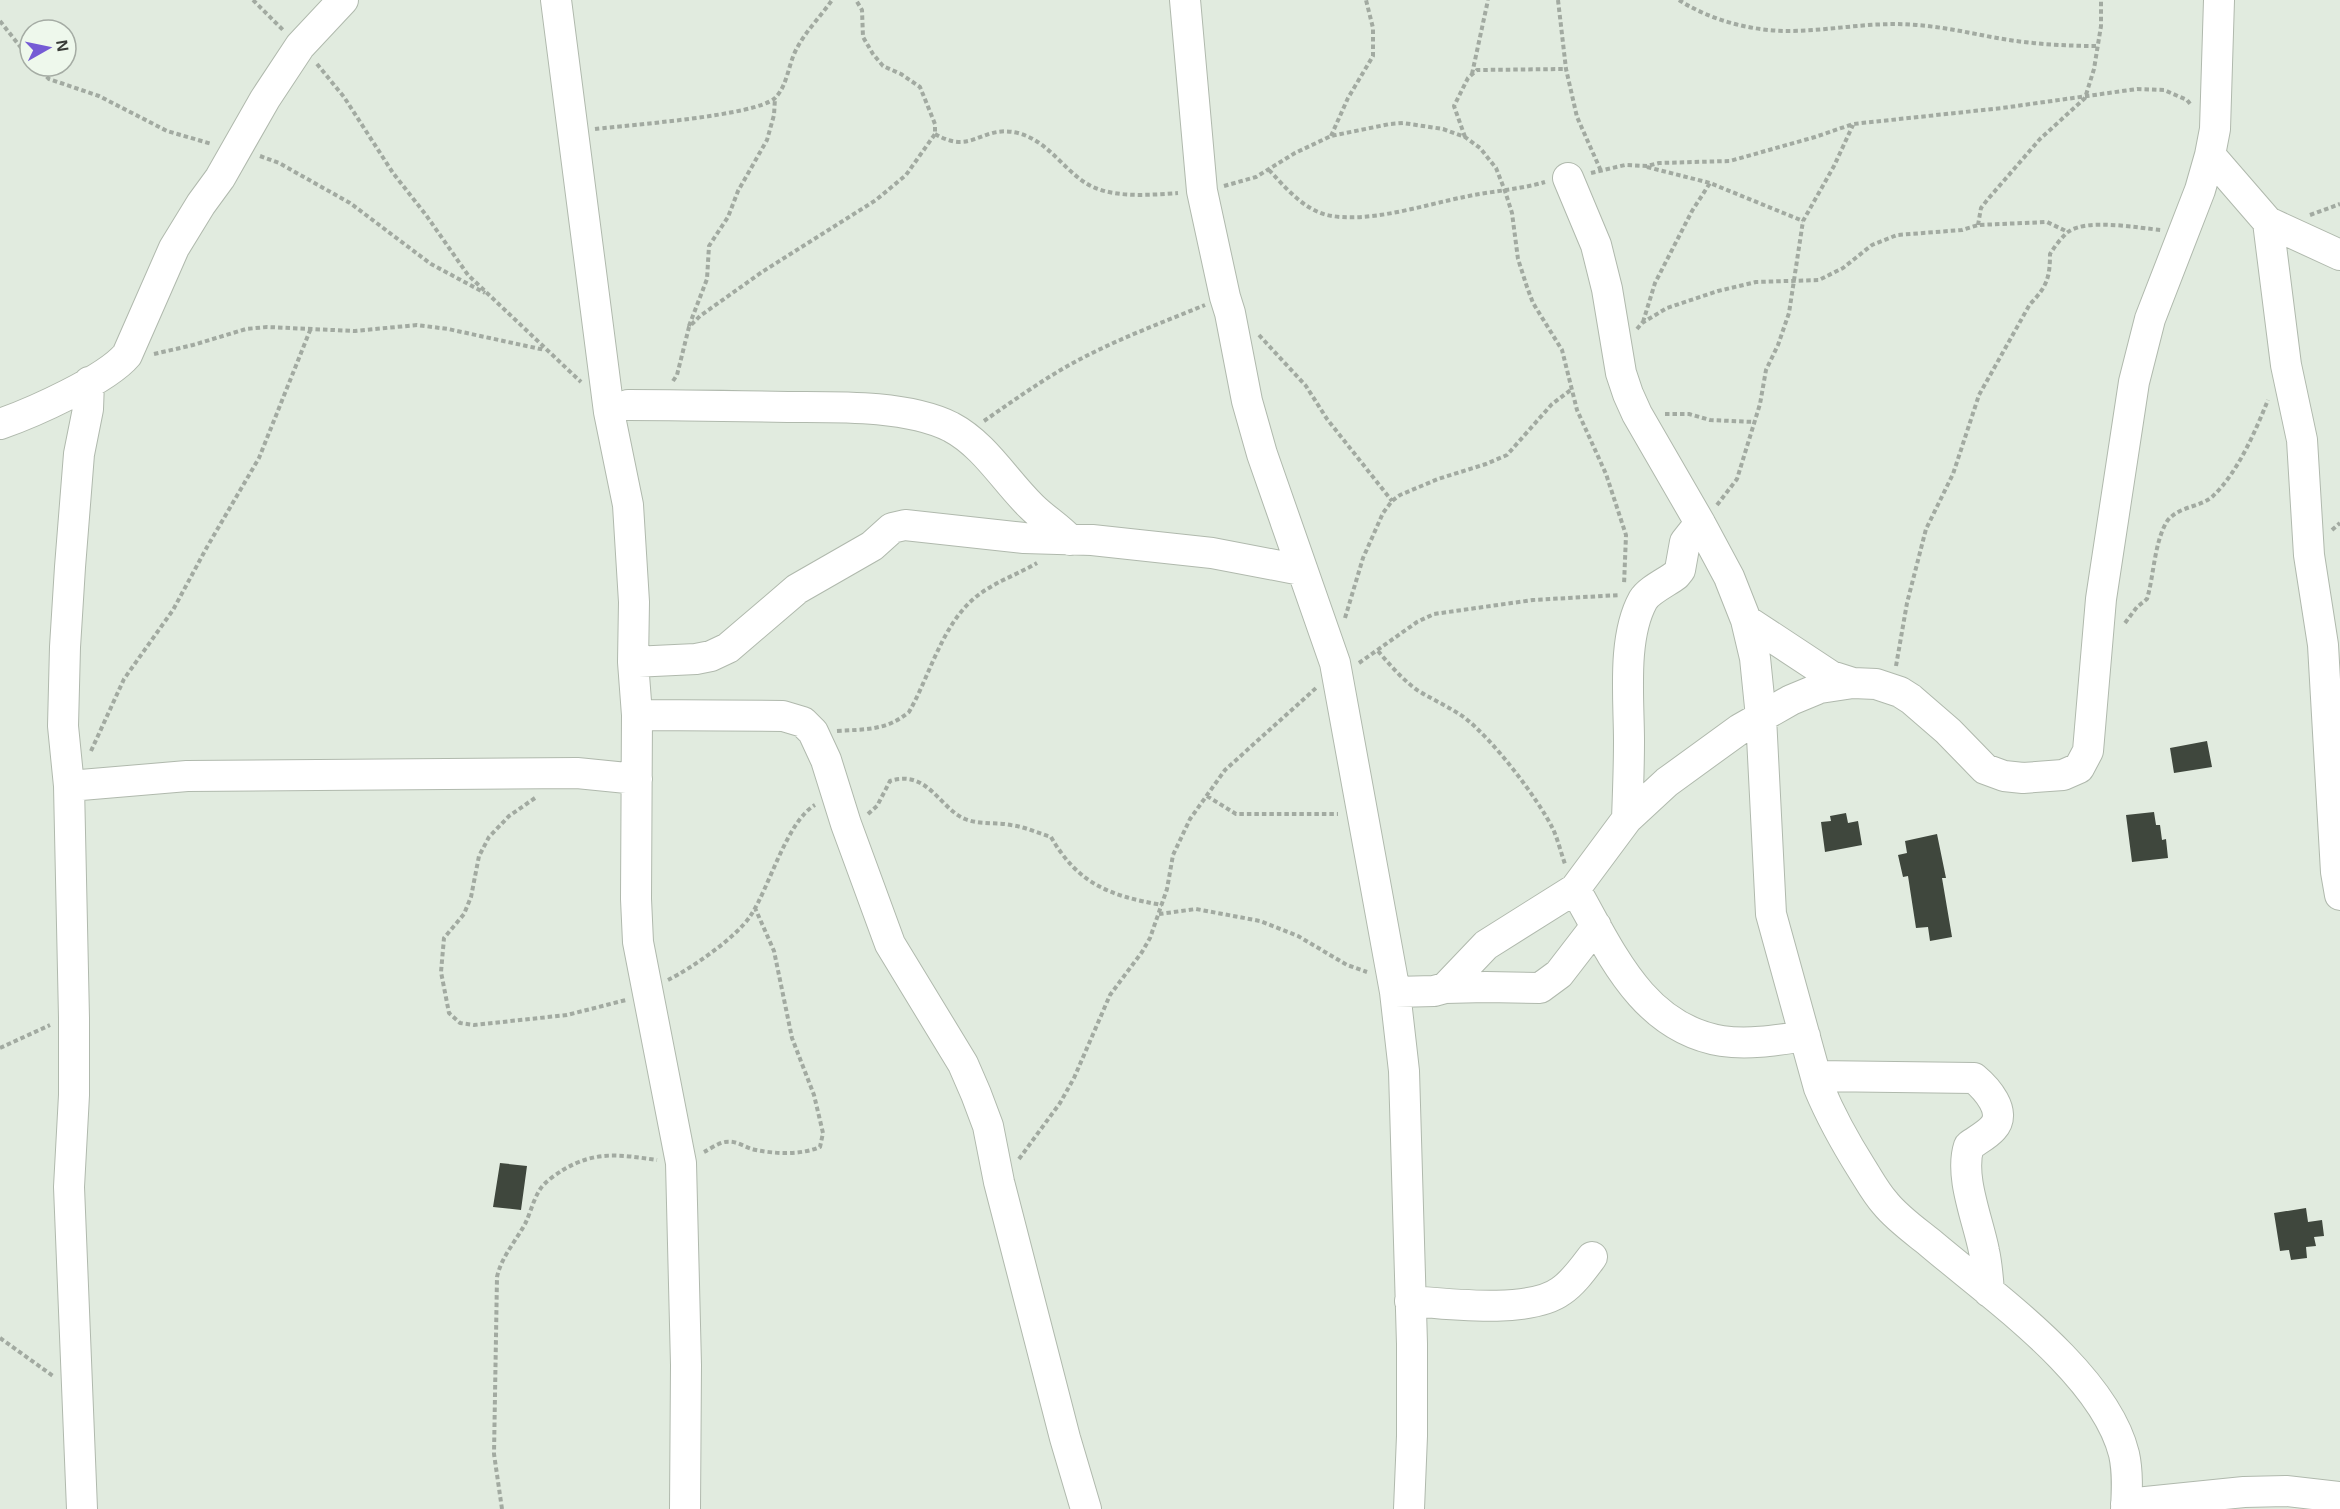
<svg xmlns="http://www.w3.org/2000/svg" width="2340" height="1509" font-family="Arial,sans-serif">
<rect width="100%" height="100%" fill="#e1ebdf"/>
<path fill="#3f473d" d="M2207 741 2212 767 2174 773 2170 748Z
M2154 812 2156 825H2160L2162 840 2166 839 2168 858 2132 862 2126 815Z
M1846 813 1848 823 1858 821 1862 845 1825 852 1821 822 1831 821 1830 816Z
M1937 834 1946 878H1942L1952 937 1930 941 1928 927 1916 928 1908 876 1903 877 1898 855 1907 853 1905 841Z
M500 1163 527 1166 521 1210 493 1207Z
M2306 1208 2308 1222 2322 1220 2324 1236 2314 1237 2316 1246 2306 1247 2307 1258 2291 1260 2289 1250 2280 1251 2274 1213Z"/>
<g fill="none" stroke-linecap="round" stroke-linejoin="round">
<defs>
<path id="minor" d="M556 0 609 412 628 505 634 602 633 662 637 715 636 899 638 942 681 1163 686 1365 685 1509
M1185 0 1202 191 1225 297 1230 313 1247 401 1262 454 1335 663 1395 992 1404 1071 1412 1344V1436L1409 1509
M2210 155 2268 222 2340 255
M1568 178 1596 245 1607 289 1621 373 1628 394 1637 414 1700 523 1729 577 1746 620 1755 658 1761 717 1771 914 1819 1088C1831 1117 1845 1142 1862 1169 1869 1180 1876 1193 1885 1203 1897 1218 1914 1230 1929 1242 1991 1295 2104 1373 2124 1454 2128 1472 2127 1491 2126 1509
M2268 222 2286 365 2302 440 2309 555 2323 645 2336 872 2340 895
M628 405C682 405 735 406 788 407 837 407 907 405 951 427 985 445 1005 481 1032 507 1044 519 1058 527 1070 540
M0 424C32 413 106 380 127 355L174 248 201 204 220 178 265 99 300 46 343 0
M1746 620 1831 676 1853 683
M633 662 696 659 711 656 728 648 797 589 872 546 892 528 905 525 1024 538 1092 540 1212 553 1301 570
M637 715 783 716 803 722 813 732 826 760 846 824 890 944 963 1064 976 1094 988 1126 999 1182 1065 1438 1086 1509
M69 786 187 776 577 773 637 779
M1627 819C1628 793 1629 767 1629 741 1629 699 1622 638 1643 600 1649 590 1667 582 1676 575L1680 570 1685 542 1700 523
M1575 889C1611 952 1642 1028 1722 1041 1750 1045 1778 1040 1805 1036
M1445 988 1486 987 1540 988 1559 974 1596 926
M1395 992 1434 991 1445 988 1486 945 1575 889 1627 819 1667 782 1740 729 1791 700 1820 688 1853 683 1876 684 1900 692 1911 699 1948 731 1985 769 2004 776 2023 778 2063 775 2079 768 2088 751 2101 599 2134 382 2150 319 2200 190 2210 155 2215 129 2219 0
M1816 1076 1974 1078C1986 1088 2008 1112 1993 1128 1987 1135 1977 1140 1969 1146 1959 1176 1978 1220 1984 1251 1987 1264 1988 1278 1989 1292
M1410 1301C1448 1304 1530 1314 1561 1291 1573 1283 1583 1269 1592 1257
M2126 1504 2244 1492 2286 1491 2340 1497
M82 1509 69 1187 74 1095V1018L69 786 63 726 65 647 70 567 79 454 88 409 89 382"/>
</defs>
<use href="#minor" stroke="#b0b9ad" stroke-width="32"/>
<path stroke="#a2aaa1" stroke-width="4" stroke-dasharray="4.5 3" stroke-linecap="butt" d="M253 0 284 31
M1558 0 1566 69 1577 117 1601 171
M1679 0C1710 20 1751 31 1788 31 1832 31 1871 21 1916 25 1944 27 1970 33 1997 38 2030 44 2065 46 2098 46
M0 21 30 59
M317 64 344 97 393 173 426 215 468 275 581 382
M36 66 49 79 99 96 167 131 212 144
M1472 74 1488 0
M595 129C628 125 756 116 775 98 788 85 788 64 797 48 806 31 821 16 832 0
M935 134C973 156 981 124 1018 133 1047 141 1061 166 1084 182 1109 199 1149 195 1178 193
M1331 136 1348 98 1373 56V28L1366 0
M1465 137 1454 106 1468 78 1477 70 1566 69
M260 156 279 163 350 203 431 264 485 293
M1647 167 1710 183 1803 221
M1269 170C1285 187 1303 209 1327 215 1367 224 1424 205 1464 197 1491 191 1518 190 1545 182
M1591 173 1625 165 1647 166 1659 163 1730 161 1815 137 1853 124 2002 108 2137 89 2164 90 2187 100 2191 105
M1224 186 1256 177 1295 153 1331 136 1390 124 1403 123 1443 129 1465 137 1480 148 1496 168 1505 191 1512 213 1518 259 1527 287 1533 303 1562 350 1577 410 1606 474 1626 535 1624 585
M2310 215 2340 204
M1978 225 1981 208 1988 199 2040 139 2085 98 2094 69 2101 26V0
M1643 322 1655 283 1692 211 1710 183
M689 326 707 279 709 246 728 217 738 191 767 140 774 115 775 98
M1637 329 1642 323 1667 308 1718 291 1756 282 1819 280 1843 268 1872 245 1897 235 1962 230 1978 225 2047 222 2068 232
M1259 335 1306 386 1327 419 1392 501
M154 354 193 345 246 329 267 327 355 331 417 325 448 329 545 350
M673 381 677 375 689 327 700 316 762 272 876 200 906 175 935 134V124L920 87 901 74 883 66 873 54 863 37 862 10 856 0
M1665 414H1689L1710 420 1754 422
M984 421C1013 401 1042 380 1073 363 1115 340 1161 323 1205 305
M1717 505 1737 479 1760 404 1766 370 1778 345 1789 313 1803 221 1834 166 1853 125
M2332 530 2340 523
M1345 618 1363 558 1383 513 1392 501 1400 495 1438 479 1486 464 1507 455 1552 404 1572 389
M2125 623 2137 607 2147 599C2154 575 2154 545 2166 523 2176 506 2200 508 2213 496 2238 472 2255 432 2268 400
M1378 651C1390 665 1402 679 1417 690 1433 700 1450 707 1465 718 1493 740 1537 797 1553 829 1558 840 1561 853 1565 864
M1359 663 1417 622 1434 614 1533 600 1620 595
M1896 666 1907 603 1926 529 1953 474 1979 395 2030 304C2047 287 2050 277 2050 254 2055 246 2061 238 2068 232 2087 218 2138 228 2161 230
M837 731C865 729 886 731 909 712 929 677 940 632 969 603 988 584 1015 576 1037 563
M91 751 124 679 173 610 207 547 259 458 311 328
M1207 796 1236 814H1338
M535 798 509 816 489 837 479 856 471 897 464 914 444 938 441 972 449 1013 460 1023 474 1025 567 1015 626 1000
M868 814 877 806 890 781C928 769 939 808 965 819 980 825 996 822 1011 825 1025 827 1038 833 1051 837 1078 884 1110 896 1162 905
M1159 914 1196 909 1260 921 1298 936 1347 965 1367 972
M668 980C692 968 737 937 751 915 769 888 787 821 815 805
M0 1048 50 1025
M704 1152C710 1149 718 1143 725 1142 737 1140 745 1148 756 1150 776 1154 801 1155 820 1147L823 1133 814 1095 792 1038 774 951 755 908
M1019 1159 1060 1103 1074 1078 1110 995 1142 952 1150 938 1167 889 1173 855 1190 819 1225 770 1316 688
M0 1338 53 1376
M502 1509 494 1454 497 1277C501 1258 515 1242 525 1224 530 1214 533 1201 539 1191 544 1182 555 1175 563 1170 596 1150 621 1155 657 1160"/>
<use href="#minor" stroke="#fff" stroke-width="30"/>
</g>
<g transform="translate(48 48) rotate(81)"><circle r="28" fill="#eef8ec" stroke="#a5aca4" stroke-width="1.5"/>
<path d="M0-4.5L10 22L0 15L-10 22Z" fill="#755bd5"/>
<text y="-9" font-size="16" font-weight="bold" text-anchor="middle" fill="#383b37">N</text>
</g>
</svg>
